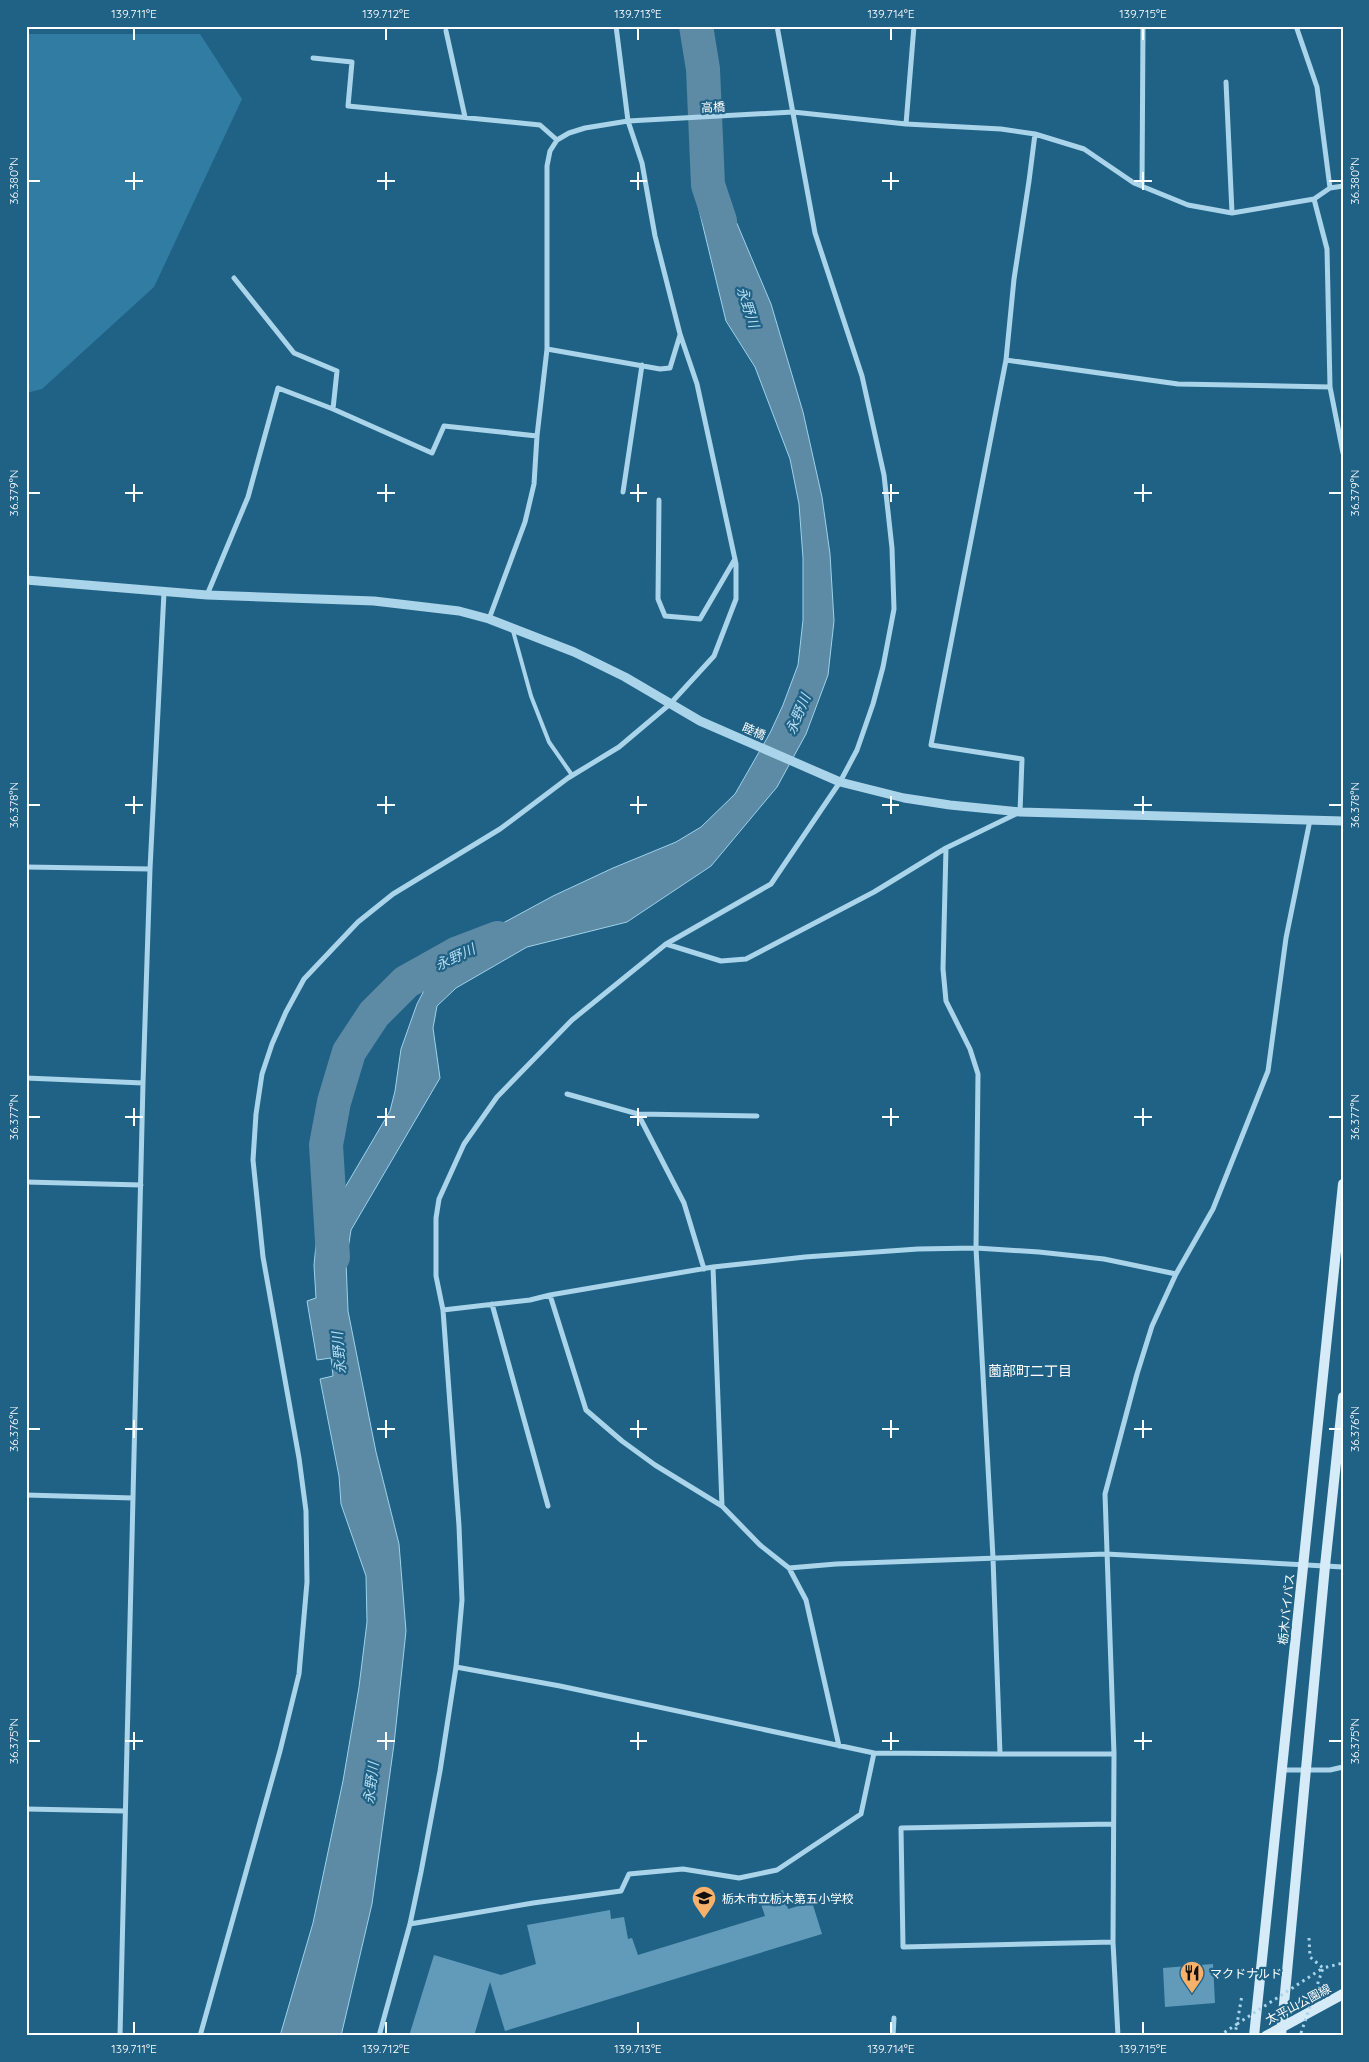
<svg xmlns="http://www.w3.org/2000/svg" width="1369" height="2062" font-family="Quicksand,'Noto Sans JP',sans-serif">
<rect width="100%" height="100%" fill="#206286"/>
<path fill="#317ca3" d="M26 34H200L242 99 154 287 42 389 26 393Z"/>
<path fill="#5d8aa4" stroke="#9ed2eb" d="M716 174 771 304 803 412 822 497 830 554 834 621 828 675 806 734 777 787 711 866 627 922 527 947 456 988 437 1006 433 1028 440 1078 351 1230 346 1262 348 1311 376 1452 399 1544 406 1631 394 1744 372 1904 341 2036H280L313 1923 343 1781 359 1687 367 1622 366 1576 341 1504 339 1476 320 1379 333 1376 331 1358 317 1360 307 1301 316 1298 314 1265 317 1235 390 1111 395 1091 401 1049 417 1004 433 973 481 935 553 896 613 868 676 842 701 827 735 794 770 733 783 705 798 665 803 620V558L799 504 790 459 755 367 726 321 692 181Z"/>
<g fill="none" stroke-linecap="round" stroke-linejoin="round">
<path stroke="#5d8aa4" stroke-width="34" d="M696 26 703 69 708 185 720 221
M333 1257 326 1145 334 1102 349 1052 374 1014 406 982 456 954 498 938"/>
</g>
<path fill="#629bba" d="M783 1890 788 1909 812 1902 822 1934 505 2031 490 1982 474 2036H409L434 1955 501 1975 536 1964 527 1925 610 1910 611 1919 624 1917 628 1939 632 1938 638 1955 765 1916 759 1898Z
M1213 1964 1215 2003 1165 2007 1163 1968Z"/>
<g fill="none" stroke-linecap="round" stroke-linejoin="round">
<path stroke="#aad4ea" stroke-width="3" stroke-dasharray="2.5 4" stroke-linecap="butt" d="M1309 1938 1310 1957 1323 1968 1343 1963
M1219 2036 1237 2024 1242 1995
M1234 2036 1237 2025"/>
<path stroke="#aad4ea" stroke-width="4" d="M513 631 531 696 549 742 572 775"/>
<path stroke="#aad4ea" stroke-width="5" d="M1296 26 1317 87 1330 188
M446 31 465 117
M313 58 352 62 348 106 540 125 557 140
M1226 82 1232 213
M906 124 914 26
M1142 186 1143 26
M1314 199 1327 249 1330 387 1343 453
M547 349 660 369 670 368 680 335
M1006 360 1178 384 1330 387
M333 409 432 453 444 426 537 436
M623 492 642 365
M659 500 658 599 665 616 700 619 735 559
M207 595 248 497 278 388 333 409 337 371 294 353 234 278
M489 619 525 522 534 484 537 436 547 349V166L550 151 557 140 569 133 585 128 628 121 793 112 906 124 1001 129 1035 134 1084 149 1134 183 1188 205 1232 213 1314 199 1330 188 1343 186
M946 848 943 969 946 1001 970 1049 978 1074 976 1248 993 1558 1000 1754H1114
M26 867 150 869
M666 944 721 961 746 959 874 892 946 848 1020 812 1022 759 931 745 1006 360 1014 279 1029 181 1035 134
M26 1078 143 1083
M567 1094 638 1114 684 1203 704 1269
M638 1114 757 1116
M26 1182 141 1185
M713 1267 722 1506
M550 1295 586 1410 622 1441 655 1465 722 1506 760 1545 789 1568 806 1600 839 1746
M492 1304 548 1506
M443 1310 530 1300 550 1295 713 1267 805 1257 918 1249 976 1248 1039 1252 1104 1259 1176 1274
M26 1495 133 1498
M789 1568 836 1564 1106 1554 1343 1567
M456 1667 560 1686 874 1753 1000 1754
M1283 1770H1330L1343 1767
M26 1809 125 1811
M410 1924 533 1903 621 1891 629 1874 683 1869 739 1878 777 1870 861 1814 874 1753
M1113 1942 903 1947 901 1828 1113 1824
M120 2036 143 1083 150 869 164 592
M200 2036 280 1751 299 1674 307 1582 306 1511 299 1458 263 1257 253 1160 256 1114 262 1074 272 1044 286 1012 304 979 358 922 393 894 500 829 568 778 619 747 670 704 714 656 736 599V564L697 384 680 334 655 236 642 163 628 121 616 26
M379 2036 410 1924 421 1872 440 1771 456 1667 462 1600 459 1526 443 1310 436 1276V1218L439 1199 464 1144 497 1097 572 1020 666 944 771 884 840 782 857 750 873 704 883 667 894 609 892 548 884 475 862 376 815 233 777 26
M893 2036 894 2018
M1118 2036 1113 1942 1114 1754 1105 1494 1137 1374 1152 1326 1176 1274 1213 1209 1268 1071 1286 938 1310 820"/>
<path stroke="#aad4ea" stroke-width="9" d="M26 580 207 595 374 601 459 611 489 619 574 652 625 677 700 721 840 782 904 798 950 805 1020 812 1343 821"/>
<path stroke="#d5ebf8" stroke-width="10" d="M1254 2036 1343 1184
M1266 2036 1343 1994
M1281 2036 1325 1566 1343 1397"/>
<path stroke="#aad4ea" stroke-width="3" stroke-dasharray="2.5 4" stroke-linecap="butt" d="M1237 2024 1323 1968 1300 2036"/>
</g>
<path fill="none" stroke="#fff" stroke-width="2" d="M134 28V40M386 28V40M638 28V40M891 28V40M1143 28V40M134 172V190M386 172V190M638 172V190M891 172V190M1143 172V190M28 181H40M125 181H143M377 181H395M630 181H647M882 181H899M1134 181H1152M1329 181H1342M134 484V502M386 484V502M638 484V502M891 484V502M1143 484V502M28 493H40M125 493H143M377 493H395M630 493H647M882 493H899M1134 493H1152M1329 493H1342M134 796V814M386 796V814M638 796V814M891 796V814M1143 796V814M28 805H40M125 805H143M377 805H395M630 805H647M882 805H899M1134 805H1152M1329 805H1342M134 1108V1126M386 1108V1126M638 1108V1126M891 1108V1126M1143 1108V1126M28 1117H40M125 1117H143M377 1117H395M630 1117H647M882 1117H899M1134 1117H1152M1329 1117H1342M134 1420V1438M386 1420V1438M638 1420V1438M891 1420V1438M1143 1420V1438M28 1429H40M125 1429H143M377 1429H395M630 1429H647M882 1429H899M1134 1429H1152M1329 1429H1342M134 1732V1750M386 1732V1750M638 1732V1750M891 1732V1750M1143 1732V1750M28 1741H40M125 1741H143M377 1741H395M630 1741H647M882 1741H899M1134 1741H1152M1329 1741H1342M134 2022V2034M386 2022V2034M638 2022V2034M891 2022V2034M1143 2022V2034"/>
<defs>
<symbol id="school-pin" viewBox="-11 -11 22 30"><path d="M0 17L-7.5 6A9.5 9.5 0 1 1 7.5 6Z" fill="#f7b16b" stroke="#206286"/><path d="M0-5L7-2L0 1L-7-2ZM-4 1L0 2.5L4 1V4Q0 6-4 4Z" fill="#111"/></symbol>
<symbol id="restaurant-pin" viewBox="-11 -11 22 30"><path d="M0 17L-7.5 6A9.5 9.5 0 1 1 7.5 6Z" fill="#f7b16b" stroke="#206286"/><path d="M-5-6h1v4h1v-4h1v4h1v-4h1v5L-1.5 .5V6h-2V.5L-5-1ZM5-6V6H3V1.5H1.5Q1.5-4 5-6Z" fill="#111"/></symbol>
</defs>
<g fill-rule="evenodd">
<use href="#school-pin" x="690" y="1884" width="28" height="38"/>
<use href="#restaurant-pin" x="1178" y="1959" width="28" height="38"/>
</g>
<g text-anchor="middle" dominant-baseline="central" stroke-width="4.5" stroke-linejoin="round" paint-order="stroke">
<g font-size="12" fill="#fff" stroke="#206286">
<text transform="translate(713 107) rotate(-3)">高橋</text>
<text transform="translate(754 731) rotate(23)">睦橋</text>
<text transform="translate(1286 1609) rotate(-84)">栃木バイパス</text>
<text transform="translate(1298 2004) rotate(-28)">太平山公園線</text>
</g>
<g font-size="12" fill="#fff" stroke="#206286" text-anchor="start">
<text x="722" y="1898">栃木市立栃木第五小学校</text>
<text x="1210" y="1973">マクドナルド</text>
</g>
<g font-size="14" font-style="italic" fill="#b6ddf1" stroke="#206286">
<text transform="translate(748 307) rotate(72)">永野川</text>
<text transform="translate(798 714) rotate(-67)">永野川</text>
<text transform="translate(455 957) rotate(-25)">永野川</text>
<text transform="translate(339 1353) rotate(-95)">永野川</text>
<text transform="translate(371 1783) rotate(-83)">永野川</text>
</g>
<g font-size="14" fill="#fff" stroke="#206286">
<text x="1030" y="1371">薗部町二丁目</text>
</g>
</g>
<rect width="1369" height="2062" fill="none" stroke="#206286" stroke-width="55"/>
<rect x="28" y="28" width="1314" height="2006" fill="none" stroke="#fff" stroke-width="2"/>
<g font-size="12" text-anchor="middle" fill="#fff">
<text x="134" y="18">139.711°E</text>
<text x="386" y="18">139.712°E</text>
<text x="638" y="18">139.713°E</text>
<text x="891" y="18">139.714°E</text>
<text x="1143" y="18">139.715°E</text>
<text transform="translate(14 181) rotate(-90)" y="4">36.380°N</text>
<text transform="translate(1355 181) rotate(-90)" y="4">36.380°N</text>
<text transform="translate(14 493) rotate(-90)" y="4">36.379°N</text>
<text transform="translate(1355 493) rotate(-90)" y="4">36.379°N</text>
<text transform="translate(14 805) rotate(-90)" y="4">36.378°N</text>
<text transform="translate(1355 805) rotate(-90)" y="4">36.378°N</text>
<text transform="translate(14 1117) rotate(-90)" y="4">36.377°N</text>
<text transform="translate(1355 1117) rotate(-90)" y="4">36.377°N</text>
<text transform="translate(14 1429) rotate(-90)" y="4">36.376°N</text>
<text transform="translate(1355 1429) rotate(-90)" y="4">36.376°N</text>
<text transform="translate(14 1741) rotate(-90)" y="4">36.375°N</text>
<text transform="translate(1355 1741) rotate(-90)" y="4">36.375°N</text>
<text x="134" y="2053">139.711°E</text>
<text x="386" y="2053">139.712°E</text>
<text x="638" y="2053">139.713°E</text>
<text x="891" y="2053">139.714°E</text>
<text x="1143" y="2053">139.715°E</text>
</g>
</svg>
